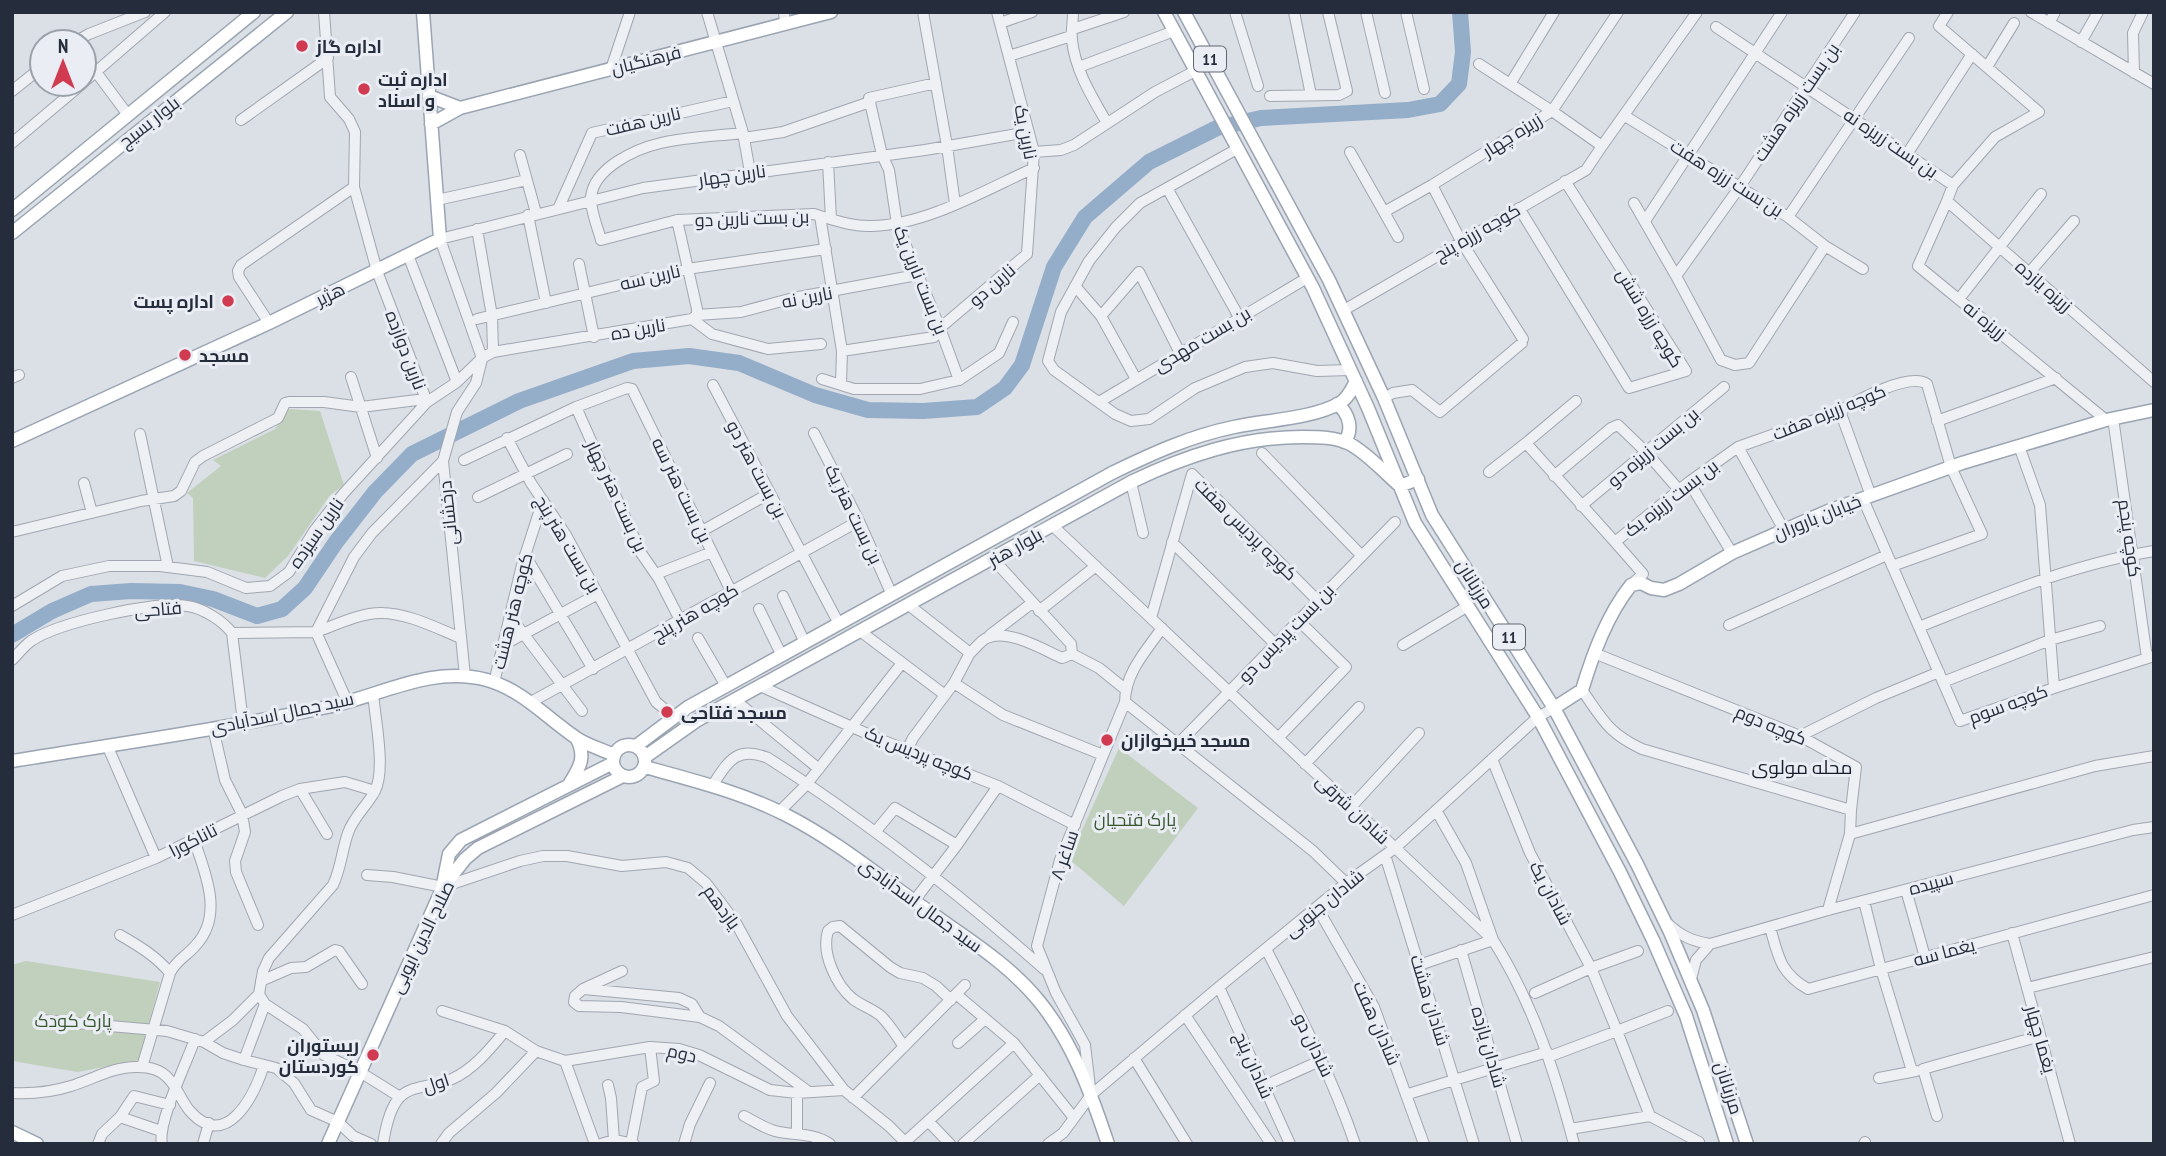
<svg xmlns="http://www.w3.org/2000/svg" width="2166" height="1156" font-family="'PT Sans Narrow',Cairo,sans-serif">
<rect width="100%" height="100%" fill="#dbdfe6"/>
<path fill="#c1d0bc" d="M289 409 320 411 344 485 330 495 288 556 265 578 194 561 193 498 187 493 221 466 213 460 275 429Z
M1119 748 1198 808 1124 906 1069 859Z
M26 961 160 982 139 1060 78 1072 12 1061V965Z"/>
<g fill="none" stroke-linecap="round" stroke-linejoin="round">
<path stroke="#94adc8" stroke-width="16" d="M12 635 52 611 91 594 131 591 180 592 213 599 257 616 282 609 305 588 336 542 375 492 412 454 519 401 633 361 689 356 739 363 815 395 868 410 923 411 977 407 1005 388 1022 365 1054 267 1085 217 1149 162 1217 128 1261 118 1408 110 1440 104 1459 84 1463 52 1460 12"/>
<defs>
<path id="minor" d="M324 12 330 97 349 119 355 132 354 187 377 271 427 402 457 382 482 358 493 352 692 319 697 315V309L677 220
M707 12 743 133 750 172
M784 12 785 24
M923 12 947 146 955 204
M1073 12C1073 22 1071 31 1072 40 1075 70 1092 97 1107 123
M1235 12 1258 86
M1294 12 1311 95
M1366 12 1385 93
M1406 12 1424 89
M2031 12 2154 84
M1000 23 1032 12
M2049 23 2055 12
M1716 27 1953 185 1995 137 2039 112 1939 26 1948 12
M1073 29 1124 12
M75 42 89 34 145 12
M2081 42 2098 12
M1009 56 1071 36
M1479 64 1552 111 1618 12
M1079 67 1174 31
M1987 67 2014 23
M611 69 630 12
M96 72 128 115
M2134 73 2133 33 2143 12
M84 82 165 12
M936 83 869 98 882 155 889 170 897 224 940 328 959 380
M1510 84 1554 12
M12 91 42 67
M1270 96 1339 95 1347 91 1328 12
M1625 116 1788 217 1909 38
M241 120 328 58
M743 133C716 136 687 137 661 143 635 149 594 168 591 197 590 210 598 228 601 240L677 220 814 214 820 216 842 351 841 384
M744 138 783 132 870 102
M12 143 82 84
M1237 149 1140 203 1116 227 1089 261 1061 312 1048 361 1054 370 1115 414 1131 421 1149 419 1195 388 1245 367 1273 363 1317 371 1350 370
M1034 152 1061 150 1074 145 1155 92 1195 71
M1350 152 1384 212 1432 185
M1907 154 1972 54
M520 155 536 213
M828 162 831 219
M1953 185 1947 201 2154 382
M1167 188 1239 317
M437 200 527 180
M1947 201 1918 266 2106 420
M1634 203 1676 276 1741 185 1855 12
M559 207 592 133 733 101
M1519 208 1629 388 1686 371 1565 181
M1384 212 1398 237
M528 215 546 303
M820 216C837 221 854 227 872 226 926 225 985 190 1034 168
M1788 217 1825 246
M1645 221 1782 12
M477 229 492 316 493 352
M408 255 457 382
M579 264 594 337
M2029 273 2074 221
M1676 276 1721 360 1735 365 1749 363 1825 246 1863 269
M1075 286 1101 316
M1959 299 2041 194
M1344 310 1586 170 1602 146
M697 315 741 312 793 298 917 275
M477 319 687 269 826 249
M692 319 712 334 768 349 821 344
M269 323 239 277 238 271 241 265 354 187
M1523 339 1461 241 1432 185 1552 111 1602 146 1697 12
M842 351 934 337 940 328 1027 254 1034 152 997 12
M482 358 440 239 643 188 925 150 1028 132
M351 377 377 458
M12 378 19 375
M822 379 854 389H920L959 380 999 353 1013 322
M1136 379 1101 316 1139 272 1180 353
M713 385 839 624
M1384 398 1393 393 1412 390 1440 412 1522 343
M1099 402 1307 278
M576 407 641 553 659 579 680 620
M1840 411 1871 496
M2113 418 2147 658
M1937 421 2056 378
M814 433 859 521 892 595
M140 434 168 567
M507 438 531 483 566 535 656 702 673 716
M1526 443 1576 401
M2019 446 2040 505 2054 688
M1262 453 1361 555
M464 460 576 407 627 388 632 389 731 591
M443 461 372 533 354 557 316 632C336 625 359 613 381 613 408 613 436 628 461 638
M1489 472 1526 443 1615 542 1689 482 1738 447
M1554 476 1611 428 1618 425 1646 452 1679 490
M1131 482 1143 533
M1689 482 1732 553
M84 483 92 513
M478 497 567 454
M1863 499 1960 721 2054 688 2154 656
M1581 506 1724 387
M1053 526 1493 940C1533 1003 1555 1072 1574 1144
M1784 530 1738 447 1840 411C1857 400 1910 372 1927 384L1951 467 1982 534 1892 566
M702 531 770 493
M12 532 141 501 174 496 181 491 195 462 203 456 278 418 285 403 289 402H324L361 407 425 399
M1172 542 1275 644
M1615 542 1643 574 1631 585
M525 555 593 669
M993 559 1071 644 1072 654
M656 574 712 552
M783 596 805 643
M12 606 62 576 109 566H160L207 572 246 588 270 586 289 572 314 531 343 494 427 402
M759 609 782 656
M1039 611 1096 566
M510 616 582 711
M1151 618 1192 474 1317 600
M1729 625 1887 555
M1919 627C1995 597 2072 564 2154 551
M860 631 945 695
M232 633 243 722
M990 635 1032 603
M698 638 726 686
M503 645 598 594
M1403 645 1468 606
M970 653C975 649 981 640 987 638 1007 628 1044 650 1062 658L1072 654 1099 668 1125 689
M12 660C18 654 24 646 31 641 59 622 155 601 187 606 203 608 223 621 232 633L316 632 347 701
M465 676 443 461 457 412 476 383 482 359
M1943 682 2050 640 2100 626
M494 683 522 565 543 500
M954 683 1003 715 1103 755
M760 686 879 739 998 786 1075 825
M1582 690C1603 720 1608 733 1642 749L1851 810 1856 767 1800 736 1594 653
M373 693C375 719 386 769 375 791 367 806 354 816 348 833 342 850 341 868 333 885L269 958 263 971 259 994 265 1004 303 1029 324 1055 360 1072 400 1097
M735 700 819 769
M531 702 859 521
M1125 702 1313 851 1346 883
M213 728 225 780 242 814 245 832 235 861 236 872 258 925
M1800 736 1876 698 1939 672
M1278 738 1346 667 1298 620
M1178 744 1395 522
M107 745 156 858
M908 748 913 738 954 683 970 653 910 606
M1492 759 1530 853 1591 968 1535 993
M1305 764 1359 707
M712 786C728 762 736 745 768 758 866 821 957 892 1044 969
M300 789 327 834
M1351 807 1419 733
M779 812 806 785 902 663
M876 831 895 808 957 845
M1850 834 2095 766 2154 756
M1385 855 1474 1144
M367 875 393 877 443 887 520 861 543 856H567L622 866 666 862 688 868 706 883 736 923 787 1016 844 1090
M1906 890 1925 957
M914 901 957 845 998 786
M1864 901 1881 969 1912 1071
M1318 909 1374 1007 1424 1144
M1828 910 1850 834 1851 810
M12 915 156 858 282 796 300 789 345 782 375 791
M1668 924C1681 936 1692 941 1710 944L1828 910 2133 830 2154 827
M1770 927C1778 956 1780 973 1808 989L2154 895
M2012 933 2070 1144
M120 935C139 946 156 956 170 973
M1266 949C1299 1013 1332 1076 1355 1144
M1461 950 1517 1144
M1419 965 1493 940 1466 863 1436 810
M622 971 583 989 575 996 574 1002 579 1006 621 1007 700 1017 719 1026 809 1092
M1691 979 1696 960 1710 944
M261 981 291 968 306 967 335 950 339 951 362 984
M1219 987 1290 1144
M2027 988 2154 957
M584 989 679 998 692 1004 700 1017
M956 994 1014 1043 1074 1118
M442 1011 505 1031 536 1051 565 1061 650 1047 679 1049 699 1055 770 1090 797 1093 844 1090 889 1126 907 1144
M1185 1015 1271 1144
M42 1020 167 1031 204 1042 223 1053 244 1060 276 1068 294 1083 311 1110 338 1122 353 1136 371 1144
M204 1042 233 1020 259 994
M958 1043 984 1020
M904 1047C897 1036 890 1025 881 1016 873 1009 862 1006 853 999 836 985 821 953 828 931L833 927 840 926 890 967 900 973 923 978 936 986 951 1000
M1548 1057 1617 1031 1591 968 1638 951
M1134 1058 1187 1144
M244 1060 265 1004
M565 1061 595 1144
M142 1067 170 973C176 960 187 956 196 945 224 915 205 872 194 840
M1879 1078 1916 1071
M608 1085 611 1098 614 1140
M1264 1086 1322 1060
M1090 1087 1085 1045 1056 993 1037 946 1060 860 1125 702C1125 673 1146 651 1162 628
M12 1093C32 1094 52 1092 71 1086 93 1079 115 1066 138 1067 149 1067 161 1070 168 1078 177 1087 181 1100 189 1110 226 1153 254 1096 264 1065
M797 1093V1133
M1408 1094 1547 1052
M853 1098 965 985
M744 1116C754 1121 764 1128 775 1131 793 1136 813 1132 830 1144
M1650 1116 1617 1031 1668 1011
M1937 1116 1923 1069 2040 1036
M120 1117 161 1131
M928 1121 950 1144
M1570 1129 1650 1116 1699 1142
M905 1142 1014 1043
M631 1143 642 1087 654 1081 650 1047
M98 1144 102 1134 120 1117 134 1096 170 1105
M162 1144C157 1123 187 1062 195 1039
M203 1144 209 1123
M383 1144C385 1131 390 1107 400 1097 411 1085 437 1086 452 1079 474 1069 490 1049 505 1031
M441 1144 449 1133 496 1093 536 1051
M601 1144 614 1140 634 1144
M684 1144 690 1124 710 1083
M963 1144 1040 1075
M1048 1144 1063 1133 1091 1095 1214 991 1346 883 1395 848 1538 717 1554 708
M1864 1144 1865 1142"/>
<path id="major" d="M1164 12 1313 288 1368 408 1415 523 1538 717 1620 872 1653 940 1686 1016 1727 1144
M1184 12 1329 280 1384 398 1432 515 1554 708 1637 864 1670 932 1703 1010 1747 1144
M429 96 460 108
M431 124 460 108 831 12
M12 210 254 12
M12 233 287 12
M1337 404C1349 413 1354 430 1344 442
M12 441 269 323 440 239 423 12
M1554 708 1582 690C1593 654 1607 615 1631 585L1641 583 1651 588 1664 590 1679 584 1732 553 1828 511 1962 463 2106 420 2154 410
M613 761a16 16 0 1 1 32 0a16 16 0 1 1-32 0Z
M636 746 688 707 1112 473C1151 454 1190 436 1234 427 1265 420 1312 419 1340 403 1348 398 1352 389 1356 381
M645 757 696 721 1131 482C1185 456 1241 437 1302 437 1319 437 1335 437 1350 444 1368 454 1384 472 1400 486L1418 479
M12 761C117 744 223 729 327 707 381 696 430 665 487 680 522 690 546 717 575 737 586 745 601 749 614 755
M645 767C692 780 741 792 786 815 837 841 881 878 927 910 966 938 1008 963 1039 1001 1073 1043 1091 1093 1108 1144
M570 783C580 767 586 757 577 739
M443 884 449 854 461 840 613 763
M12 1132 37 1144
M328 1144 443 887 465 859 478 848 623 776"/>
</defs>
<use href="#minor" stroke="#a1a6b0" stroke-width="12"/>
<use href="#major" stroke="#9aa4b2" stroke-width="15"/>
<use href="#minor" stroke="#eef0f4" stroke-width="10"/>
<use href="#major" stroke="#fff" stroke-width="12"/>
</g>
<g fill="#d03b51" stroke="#eaeef4" stroke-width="2.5">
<circle cx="302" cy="46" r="7"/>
<circle cx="364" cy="89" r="7"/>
<circle cx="228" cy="301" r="7"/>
<circle cx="185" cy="355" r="7"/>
<circle cx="667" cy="712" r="7"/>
<circle cx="1107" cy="740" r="7"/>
<circle cx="373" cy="1055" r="7"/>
</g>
<g text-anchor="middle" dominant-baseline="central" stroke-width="6" stroke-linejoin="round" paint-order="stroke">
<g fill="#eaeef4" stroke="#606773" stroke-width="2">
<rect x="1194" y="46.5" width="32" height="25" rx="5"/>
<rect x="1493" y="624.5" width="32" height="25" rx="5"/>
</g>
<g font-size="16" font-weight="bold" fill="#252d3c">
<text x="1210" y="59">11</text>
<text x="1509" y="637">11</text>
</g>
<g font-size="18" font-weight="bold" fill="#252d3c" stroke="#eaeef4" text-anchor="start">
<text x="316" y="46">اداره گاز</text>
<text x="378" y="79">اداره ثبت<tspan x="378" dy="21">و اسناد</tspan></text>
<text x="214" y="301" text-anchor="end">اداره پست</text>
<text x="199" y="355">مسجد</text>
<text x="681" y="712">مسجد فتاحی</text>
<text x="1121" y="740">مسجد خیرخوازان</text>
<text x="359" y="1045" text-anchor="end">ریستوران<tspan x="359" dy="21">کوردستان</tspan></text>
</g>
<g font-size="18" fill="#252d3c" stroke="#eaeef4">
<text transform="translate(646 60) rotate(-14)">فرهنگیان</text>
<text transform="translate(1796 102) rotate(-56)">بن بست زریزه هشت</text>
<text transform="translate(643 121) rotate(-13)">نارین هفت</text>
<text transform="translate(149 122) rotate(-38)">بلوار بسیج</text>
<text transform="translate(1026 132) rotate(79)">نارین یک</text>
<text transform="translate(1512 135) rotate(-32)">زریزه چهار</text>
<text transform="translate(1891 143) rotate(34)">بن بست زریزه نه</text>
<text transform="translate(732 175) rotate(-8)">نارین چهار</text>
<text transform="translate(1727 178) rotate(32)">بن بست زرزه هفت</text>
<text transform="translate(752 218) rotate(-2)">بن بست نارین دو</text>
<text transform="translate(1477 232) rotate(-30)">کوچه زرزه پنج</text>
<text transform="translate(650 277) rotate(-13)">نارین سه</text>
<text transform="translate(921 280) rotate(68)">بن بست نارین یک</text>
<text transform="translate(992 285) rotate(-41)">نارین دو</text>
<text transform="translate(2044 286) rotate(41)">زریزه یازده</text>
<text transform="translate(330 294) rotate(-26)">هژیر</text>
<text transform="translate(807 297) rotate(-11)">نارین نه</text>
<text transform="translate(1650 318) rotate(59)">کوچه زرزه شش</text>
<text transform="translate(1985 320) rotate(39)">زریزه نه</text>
<text transform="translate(638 329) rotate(-10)">نارین ده</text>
<text transform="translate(1202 339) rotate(-31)">بن بست مهدی</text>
<text transform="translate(406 350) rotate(69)">نارین دوازده</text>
<text transform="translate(1829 412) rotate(-22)">کوچه زریزه هفت</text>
<text transform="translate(1653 447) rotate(-40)">بن بست زریزه دو</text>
<text transform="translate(757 469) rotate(62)">بن بست هنر دو</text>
<text transform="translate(682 490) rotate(64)">بن بست هنر سه</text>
<text transform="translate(617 496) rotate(65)">بن بست هنر چهار</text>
<text transform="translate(1671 498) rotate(-38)">بن بست زریزه یک</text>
<text transform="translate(448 513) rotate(-96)">درخشانی</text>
<text transform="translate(854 514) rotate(64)">بن بست هنر یک</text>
<text transform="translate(1817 517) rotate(-22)">خیابان باروران</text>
<text transform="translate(1246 529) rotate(45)">کوچه پردیس هفت</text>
<text transform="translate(316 533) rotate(-55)">نارین سیزده</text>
<text transform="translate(2130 538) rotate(82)">کوچه پنجم</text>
<text transform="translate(568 544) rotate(59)">بن بست هنر پنج</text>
<text transform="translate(1015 547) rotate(-29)">بلوار هنر</text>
<text transform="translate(1475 584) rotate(58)">مرزبانان</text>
<text transform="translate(158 609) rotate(-4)">فتاحی</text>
<text transform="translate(512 611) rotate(-76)">کوچه هنر هشت</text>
<text transform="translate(695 612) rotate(-30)">کوچه هنر پنج</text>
<text transform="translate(1286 633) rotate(-46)">بن بست پردیس دو</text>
<text transform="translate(2008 704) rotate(-20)">کوچه سوم</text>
<text transform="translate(282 713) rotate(-12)">سید جمال اسدآبادی</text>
<text transform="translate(1771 725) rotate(23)">کوچه دوم</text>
<text transform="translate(919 753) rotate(22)">کوچه پردیس یک</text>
<text transform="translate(1353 809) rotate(43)">شادان شرقی</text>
<text transform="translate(193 840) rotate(-27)">تاناکورا</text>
<text transform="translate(1064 855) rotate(-71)">ساغر ٨</text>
<text transform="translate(1931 883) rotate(-15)">سپیده</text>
<text transform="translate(1551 893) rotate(62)">شادان یک</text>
<text transform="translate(1324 903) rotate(-39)">شادان جنوبی</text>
<text transform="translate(921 905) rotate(36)">سید جمال اسدآبادی</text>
<text transform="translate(722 907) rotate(54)">یازدهم</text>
<text transform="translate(422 937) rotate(-64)">صلاح الدین ایوبی</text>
<text transform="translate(1944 952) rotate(-15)">یغما سه</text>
<text transform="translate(1430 1000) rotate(73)">شادان هشت</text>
<text transform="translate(1377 1023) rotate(66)">شادان هفت</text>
<text transform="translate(2041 1039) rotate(74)">یغما چهار</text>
<text transform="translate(1314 1045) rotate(64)">شادان دو</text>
<text transform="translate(1489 1047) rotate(74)">شادان یازده</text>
<text transform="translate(682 1053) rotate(13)">دوم</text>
<text transform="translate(1254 1065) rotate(66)">شادان پنج</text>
<text transform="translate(436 1083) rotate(-18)">اول</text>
<text transform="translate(1729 1088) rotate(72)">مرزبانان</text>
</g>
<g font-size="18" fill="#395832" stroke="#eaeef4">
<text x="1135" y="819">پارک فتحیان</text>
<text x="73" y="1020">پارک کودک</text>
</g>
<g font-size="19" fill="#171f2d" stroke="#eaeef4">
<text x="1802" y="767">محله مولوی</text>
</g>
</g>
<rect width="2166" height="1156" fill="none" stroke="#252d3c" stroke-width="28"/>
<g transform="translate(63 63)"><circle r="33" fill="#eaeef4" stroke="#9ba1aa" stroke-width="2"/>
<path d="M0-5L12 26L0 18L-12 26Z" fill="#d03b51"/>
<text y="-10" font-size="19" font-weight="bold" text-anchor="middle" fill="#252d3c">N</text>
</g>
</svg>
